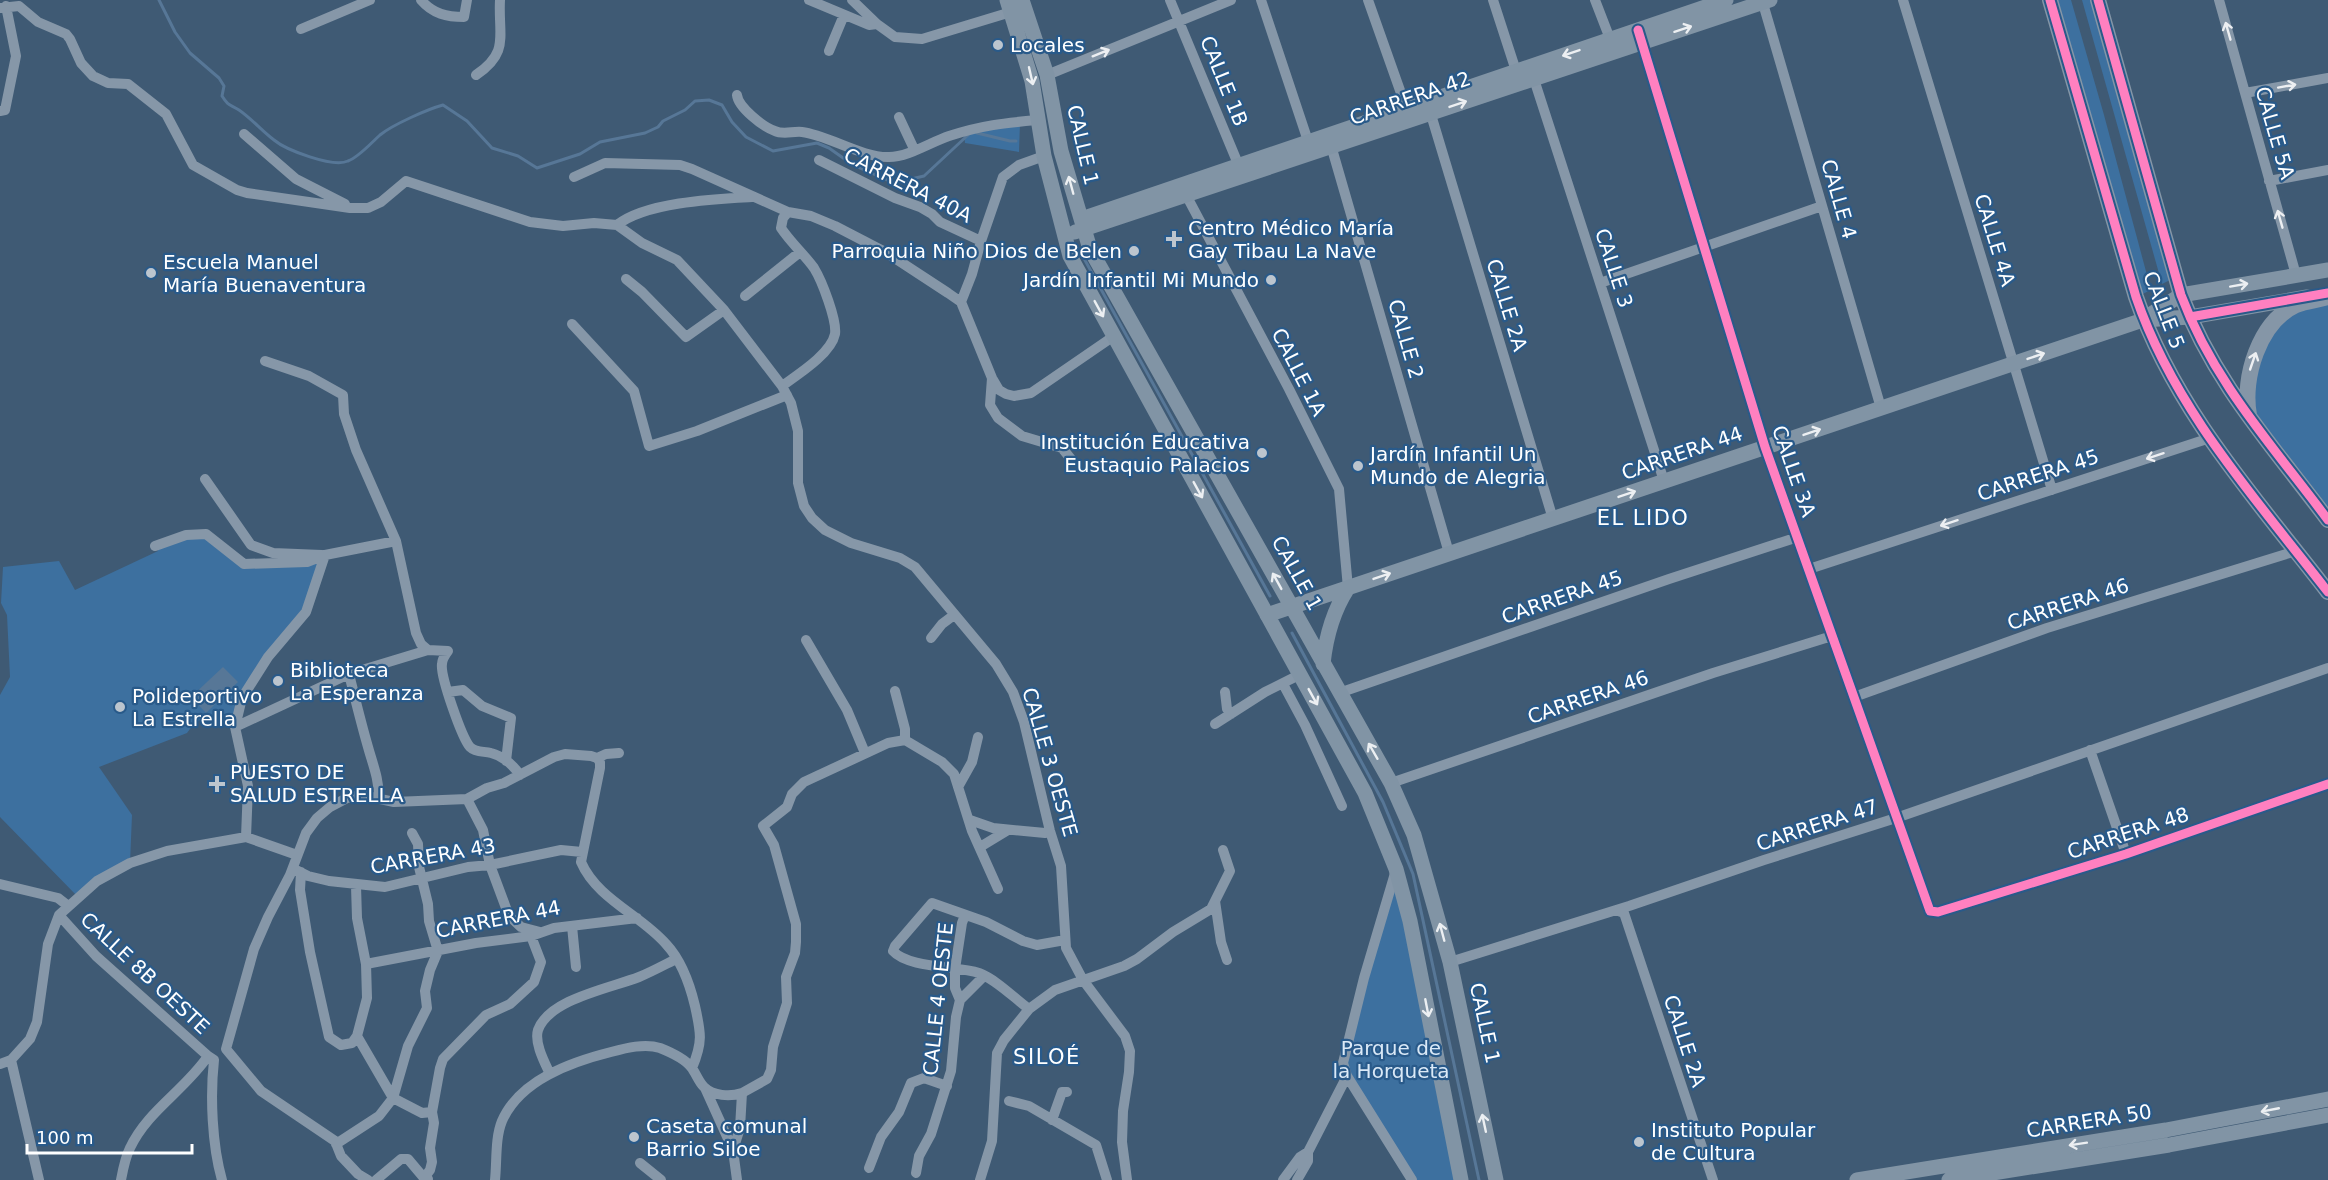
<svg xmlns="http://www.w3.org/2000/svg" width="2328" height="1180" font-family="'DejaVu Sans',sans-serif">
<rect width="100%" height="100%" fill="#3f5a74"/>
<path fill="#3d709f" d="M2050 0H2071L2104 115 2151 290 2136 297Z
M2082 0H2098L2176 277 2162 284Z
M1020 123 1019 152 965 143 964 132Z
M2328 297V517L2247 407V388L2279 319Z
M206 534 244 564 325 555 306 612 242 698 235 727C216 714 201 712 187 733L99 767 132 815 130 863 78 897 0 817V695L10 677 7 615 1 603 3 567 59 561 75 590 158 551 155 546Z
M1396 869 1461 1180H1412L1343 1063Z"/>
<path fill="#577797" d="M223 667 238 682 206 713 191 697Z"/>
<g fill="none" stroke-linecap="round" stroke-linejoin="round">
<path stroke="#577797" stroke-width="3" d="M159 0 175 32 190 53 219 78 224 86 222 96C229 107 230 104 239 110 252 119 262 131 274 140 286 150 333 168 348 161 359 157 371 143 380 135 392 125 428 109 443 105L467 121 492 148 518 156 537 168 580 154 600 142 645 133 658 127 663 121 685 110 695 101 709 100 722 105 732 122 746 137 773 151 817 143 829 148 853 165 894 183 924 176 968 135
M977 133 1010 141H1016
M1081 253 1270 596
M1292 633 1383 802 1413 874 1479 1180"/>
<path stroke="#8697a8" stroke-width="10" d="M421 0C433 14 447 17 464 17L467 0
M809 0 869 25 877 24 895 37 922 39 1011 12
M852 0 877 24
M1170 0 1241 171
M1261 0 1310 147
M1368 0 1408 113
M1493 0 1518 77
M1595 0 1612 44
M1762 0 1881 408
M1903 0 2052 490
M2219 0 2296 275
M0 8 19 6 38 22 66 34 70 39 81 63 93 76 108 83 128 84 166 114 193 165 237 190 247 193 350 208H368L381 202 406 181 530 222 563 226 594 223 617 225C646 202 715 199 752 197
M301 29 370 0
M1640 36 1765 447 1930 911 1938 912 2126 854 2328 784
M829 51 844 15
M1532 73 1664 481
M476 75C510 52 498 36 500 0
M1047 75 1231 0
M2245 93 2328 78
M737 95C738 107 763 127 775 131 783 135 793 131 802 132 828 135 862 158 889 157 908 157 931 142 949 136 982 125 1005 123 1038 120
M1429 108 1553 519
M0 111 5 110 16 56 6 6
M899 117 914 149
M244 134 296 179 345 204
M1330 142 1449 553
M819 160 895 198 920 207 932 214 940 222 981 241
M574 177 605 163 680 165 692 169 788 212 811 216 835 226 887 253 948 293 961 302 992 378 999 390 1006 394 1014 396 1031 393 1114 336
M2269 181 2328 170
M1184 191 1289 389 1339 489 1348 588
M617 225 642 243 677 260 724 310 782 386 791 403 798 431V483L804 506 812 518 825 530 851 543 900 558 915 567 996 664 1013 692 1024 722 1050 831 1061 866 1066 948 1083 980 1125 1036 1130 1051 1129 1072 1123 1111 1122 1142 1127 1180
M626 279 642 292 686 337 724 310
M1600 283 1822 206
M745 296 800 252
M961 302 972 274 981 241 1003 177 1019 165 1044 156
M572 324 634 391 649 446 697 431 787 395
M265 361 309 376 343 395 344 414 356 450 396 541 416 633 421 644 428 650
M992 378 990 405 998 418 1022 436 1062 448 1071 459
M782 386C797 375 831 354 835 334 837 320 822 281 814 268 804 254 791 243 781 228L783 218 788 212
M205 479 251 545 273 553 322 555
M155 546 186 535 206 534 244 564 307 562 325 555 396 541
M1809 569 2210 438
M931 638 942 624 954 615
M806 640 847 710 865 753
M349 674C355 698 361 723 368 747 373 765 379 779 379 798
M1283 684 1305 725 1342 806
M895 691 905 729V740L942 762 954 774 972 831 998 889
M448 692 463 690 482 706 511 718 506 761
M1225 692 1227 709 1231 714
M1339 693 1669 579 1798 537
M1854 697 2047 628 2296 551
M1215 724 1265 692 1301 674
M235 727 349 674 428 650 448 651C445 655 442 659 442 664 440 676 462 738 470 747 476 753 484 751 491 753 503 756 513 765 520 775
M2090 750 2126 854
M597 758 600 762V768L581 862C597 899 641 915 666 944 681 960 690 985 695 1006 701 1033 703 1042 692 1068
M1391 783 1713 673 1832 636
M958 787 972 762 978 737
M467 799 483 830 490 865 509 916 521 927 540 932
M970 820 993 828 1045 833 1050 831
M246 837 248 786 235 727 242 698 268 657 306 612 325 555
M980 847 1008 830
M296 870 308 876 329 881 385 887 468 867 490 865 561 850 582 852
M1396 870 1364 978 1343 1063 1347 1076 1412 1180
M301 872 300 890 310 952 329 1037 341 1045 352 1043 357 1036 393 1098 422 1113 432 1112 434 1123 430 1148 432 1162 430 1170 424 1178
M0 884 58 898 67 905
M356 886 357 918 366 964 367 998 357 1036
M1215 901 1221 942 1227 960
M1616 910 1624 913 1713 1180
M59 915 96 956 208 1056
M572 926 576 967
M1450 962 1629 906 1764 860 1896 818 2328 668
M366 964 476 943 531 936 554 928 637 918
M960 1000 984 976
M1029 1009C1014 998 997 980 979 973 957 966 908 968 893 951L895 946 932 903 986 922 1023 941 1037 945 1065 940
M11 1060 39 1180
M214 1060C210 1096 212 1145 222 1180
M0 1064 11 1060 30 1039 37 1022 48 944 59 915 97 881 130 863 167 851 246 837 297 855
M550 1074C545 1063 534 1043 538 1030 549 999 611 988 639 977 651 972 664 965 676 959
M705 1088 733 1150 737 1180
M1009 1101 1029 1106 1096 1145 1107 1180
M432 1112 440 1068 443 1059 486 1015 510 1004 534 982 541 962 531 936
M1052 1120 1062 1092H1067
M336 1144 379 1116 393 1098 408 1046 427 1008 425 991 430 970 438 951 429 921 428 904 419 867 418 844 412 833
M733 1150 740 1128 742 1093 767 1079 771 1070 773 1047 787 1003 786 977 795 953 796 942V924L774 845 763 826 787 807 792 794 804 782 888 743 905 740
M640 1163 661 1180
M869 1168 881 1137 899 1112 911 1083 924 1078 947 1086
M916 1173 919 1156 931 1134 951 1071 956 1017 960 1000 955 988V969L962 923 965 915
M121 1180C123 1169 125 1158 130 1148 147 1111 185 1090 208 1056L214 1060
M368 1180 358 1174 341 1156 335 1141 261 1091 226 1049 254 949 268 917 290 875 306 833 317 818 330 807 347 798 362 795 394 802 467 799 487 788 504 783 554 757 565 754 591 756 597 758 606 754 619 753
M376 1180 401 1159H408L424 1178 428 1179
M495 1180C497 1161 495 1138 502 1121 520 1080 571 1062 611 1052 626 1048 645 1043 660 1048 670 1052 685 1059 691 1067 696 1073 698 1081 704 1087 713 1096 730 1097 742 1093
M980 1180 992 1141 997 1053 1004 1040 1029 1009 1055 990 1124 966 1137 959 1173 932 1211 909 1230 871 1223 850
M1283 1180 1300 1157 1308 1152
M1297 1180 1308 1161V1152L1347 1076"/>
<path stroke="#8194a5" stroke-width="15" d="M1007 0 1032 81 1044 156 1070 256 1365 793 1396 869 1410 921 1461 1180
M1022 0 1047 75 1061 151 1090 249 1391 783 1414 835 1450 962 1496 1180
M1087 217 1726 0
M1075 232 1770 0
M2144 320 2190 317 2307 297
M1267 615 2140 321 2181 295 2328 270
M1323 664C1326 636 1333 611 1348 588
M1857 1180 2166 1130 2328 1099
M1949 1180 2169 1145 2328 1115"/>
<path stroke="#8596a7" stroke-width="16" d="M2050 0 2136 297C2174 409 2257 500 2328 592
M2098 0 2181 295C2214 383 2273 446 2328 520
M2249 415C2242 378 2259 322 2296 305 2306 301 2318 300 2328 297"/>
<defs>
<path id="cycleway" d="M2050 0 2136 297C2174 409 2257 500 2328 592
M2098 0 2181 295C2214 383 2273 446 2328 520
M1638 30 1765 447 1930 911 1938 912 2126 854 2328 784
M2190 317 2328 293"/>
</defs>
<use href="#cycleway" stroke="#295a8a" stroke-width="13"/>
<use href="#cycleway" stroke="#ff80c0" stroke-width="9"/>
</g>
<defs><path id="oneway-shaft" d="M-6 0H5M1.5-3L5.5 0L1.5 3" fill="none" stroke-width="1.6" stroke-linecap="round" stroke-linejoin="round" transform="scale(1.5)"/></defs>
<g stroke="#eceff2">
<use href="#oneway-shaft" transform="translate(1683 29) rotate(-18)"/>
<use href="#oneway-shaft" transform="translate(1571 53) rotate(161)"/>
<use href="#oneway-shaft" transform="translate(1031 76) rotate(77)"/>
<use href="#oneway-shaft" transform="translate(1458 104) rotate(-19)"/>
<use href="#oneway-shaft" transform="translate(1071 185) rotate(-105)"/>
<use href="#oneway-shaft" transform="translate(2239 285) rotate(-10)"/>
<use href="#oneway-shaft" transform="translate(1099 309) rotate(61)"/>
<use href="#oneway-shaft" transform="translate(2036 356) rotate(-19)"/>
<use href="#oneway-shaft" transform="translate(1812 432) rotate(-19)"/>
<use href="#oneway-shaft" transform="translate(1198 490) rotate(61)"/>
<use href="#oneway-shaft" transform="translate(1627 494) rotate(-19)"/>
<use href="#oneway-shaft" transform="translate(1382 576) rotate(-19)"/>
<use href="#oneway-shaft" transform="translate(1277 581) rotate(-119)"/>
<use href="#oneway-shaft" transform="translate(1313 697) rotate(61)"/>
<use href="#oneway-shaft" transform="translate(1373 751) rotate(-120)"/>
<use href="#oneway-shaft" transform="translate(1442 932) rotate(-105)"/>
<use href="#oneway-shaft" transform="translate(1427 1008) rotate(79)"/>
<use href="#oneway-shaft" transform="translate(2270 1110) rotate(169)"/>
<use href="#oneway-shaft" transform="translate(1484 1123) rotate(-102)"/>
<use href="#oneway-shaft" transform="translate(2078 1144) rotate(171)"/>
</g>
<g stroke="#edeff2">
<use href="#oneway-shaft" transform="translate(2228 31) rotate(-106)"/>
<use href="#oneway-shaft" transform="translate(1101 53) rotate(-22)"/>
<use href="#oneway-shaft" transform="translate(2287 86) rotate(-10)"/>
<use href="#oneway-shaft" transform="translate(2280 219) rotate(-106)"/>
<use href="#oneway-shaft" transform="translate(2253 361) rotate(-71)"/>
<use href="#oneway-shaft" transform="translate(2155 456) rotate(162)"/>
<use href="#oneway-shaft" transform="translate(1949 523) rotate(162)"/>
</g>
<g fill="#bcc5ce" stroke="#295a8a" stroke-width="2">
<circle cx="998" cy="45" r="6"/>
<path d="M1171 230h6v6h6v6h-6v6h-6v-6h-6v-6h6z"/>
<circle cx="1134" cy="251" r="6"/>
<circle cx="151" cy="273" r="6"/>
<circle cx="1271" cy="280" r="6"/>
<circle cx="1262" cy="453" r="6"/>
<circle cx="1358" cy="466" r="6"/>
<circle cx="278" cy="681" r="6"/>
<circle cx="120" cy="707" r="6"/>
<path d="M214 775h6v6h6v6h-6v6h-6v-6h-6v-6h6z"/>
<circle cx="634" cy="1137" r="6"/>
<circle cx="1639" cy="1142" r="6"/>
</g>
<g text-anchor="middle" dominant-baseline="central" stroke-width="4.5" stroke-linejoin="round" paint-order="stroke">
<g font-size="20" fill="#fff" stroke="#295a8a" text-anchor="start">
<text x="1010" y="45">Locales</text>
<text x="1188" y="228">Centro Médico María<tspan x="1188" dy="23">Gay Tibau La Nave</tspan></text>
<text x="1122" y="251" text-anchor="end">Parroquia Niño Dios de Belen</text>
<text x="163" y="262">Escuela Manuel<tspan x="163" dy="23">María Buenaventura</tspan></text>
<text x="1259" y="280" text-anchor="end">Jardín Infantil Mi Mundo</text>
<text x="1250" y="442" text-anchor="end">Institución Educativa<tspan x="1250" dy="23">Eustaquio Palacios</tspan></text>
<text x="1370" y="454">Jardín Infantil Un<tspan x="1370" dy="23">Mundo de Alegria</tspan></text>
<text x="290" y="670">Biblioteca<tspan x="290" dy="23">La Esperanza</tspan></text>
<text x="132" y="696">Polideportivo<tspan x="132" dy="23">La Estrella</tspan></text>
<text x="230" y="772">PUESTO DE<tspan x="230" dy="23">SALUD ESTRELLA</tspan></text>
<text x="646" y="1126">Caseta comunal<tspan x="646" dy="23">Barrio Siloe</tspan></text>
<text x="1651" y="1130">Instituto Popular<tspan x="1651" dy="23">de Cultura</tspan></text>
</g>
<g font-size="20" fill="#fff" stroke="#295a8a">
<text transform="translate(1224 81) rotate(68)">CALLE 1B</text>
<text transform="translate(1410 98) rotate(-19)">CARRERA 42</text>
<text transform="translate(2275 133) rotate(74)">CALLE 5A</text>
<text transform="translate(1083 145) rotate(77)">CALLE 1</text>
<text transform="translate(908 185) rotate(27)">CARRERA 40A</text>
<text transform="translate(1839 199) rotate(74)">CALLE 4</text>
<text transform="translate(1995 240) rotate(73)">CALLE 4A</text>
<text transform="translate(1614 268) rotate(72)">CALLE 3</text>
<text transform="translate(1507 305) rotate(73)">CALLE 2A</text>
<text transform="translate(2164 310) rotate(69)">CALLE 5</text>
<text transform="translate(1406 339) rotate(74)">CALLE 2</text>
<text transform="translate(1299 372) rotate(63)">CALLE 1A</text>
<text transform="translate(1682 453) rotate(-19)">CARRERA 44</text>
<text transform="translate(1794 471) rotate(71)">CALLE 3A</text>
<text transform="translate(2038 475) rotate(-18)">CARRERA 45</text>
<text transform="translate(1297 573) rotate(61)">CALLE 1</text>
<text transform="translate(1562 597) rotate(-19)">CARRERA 45</text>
<text transform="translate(2068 604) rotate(-18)">CARRERA 46</text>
<text transform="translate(1588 697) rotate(-19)">CARRERA 46</text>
<text transform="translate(1050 762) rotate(74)">CALLE 3 OESTE</text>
<text transform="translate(1817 825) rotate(-18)">CARRERA 47</text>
<text transform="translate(2128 833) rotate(-18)">CARRERA 48</text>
<text transform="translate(433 856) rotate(-10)">CARRERA 43</text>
<text transform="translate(498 919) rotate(-11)">CARRERA 44</text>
<text transform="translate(145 973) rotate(43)">CALLE 8B OESTE</text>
<text transform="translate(938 999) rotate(-84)">CALLE 4 OESTE</text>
<text transform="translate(1485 1023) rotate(78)">CALLE 1</text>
<text transform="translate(1685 1041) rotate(72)">CALLE 2A</text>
<text transform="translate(2089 1121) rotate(-9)">CARRERA 50</text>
</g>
<g font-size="20" fill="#dae9f7" stroke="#295a8a">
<text x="1391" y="1048">Parque de<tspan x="1391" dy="23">la Horqueta</tspan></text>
</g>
<g font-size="21" letter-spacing="1.5" fill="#fff" stroke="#295a8a">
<text x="1643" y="518">EL LIDO</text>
<text x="1047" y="1057">SILOÉ</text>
</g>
</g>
<path d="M27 1144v9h165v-9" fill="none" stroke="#ffffff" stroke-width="3"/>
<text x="36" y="1144" font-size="18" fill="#ffffff" stroke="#295a8a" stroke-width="4.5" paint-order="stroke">100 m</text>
</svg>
